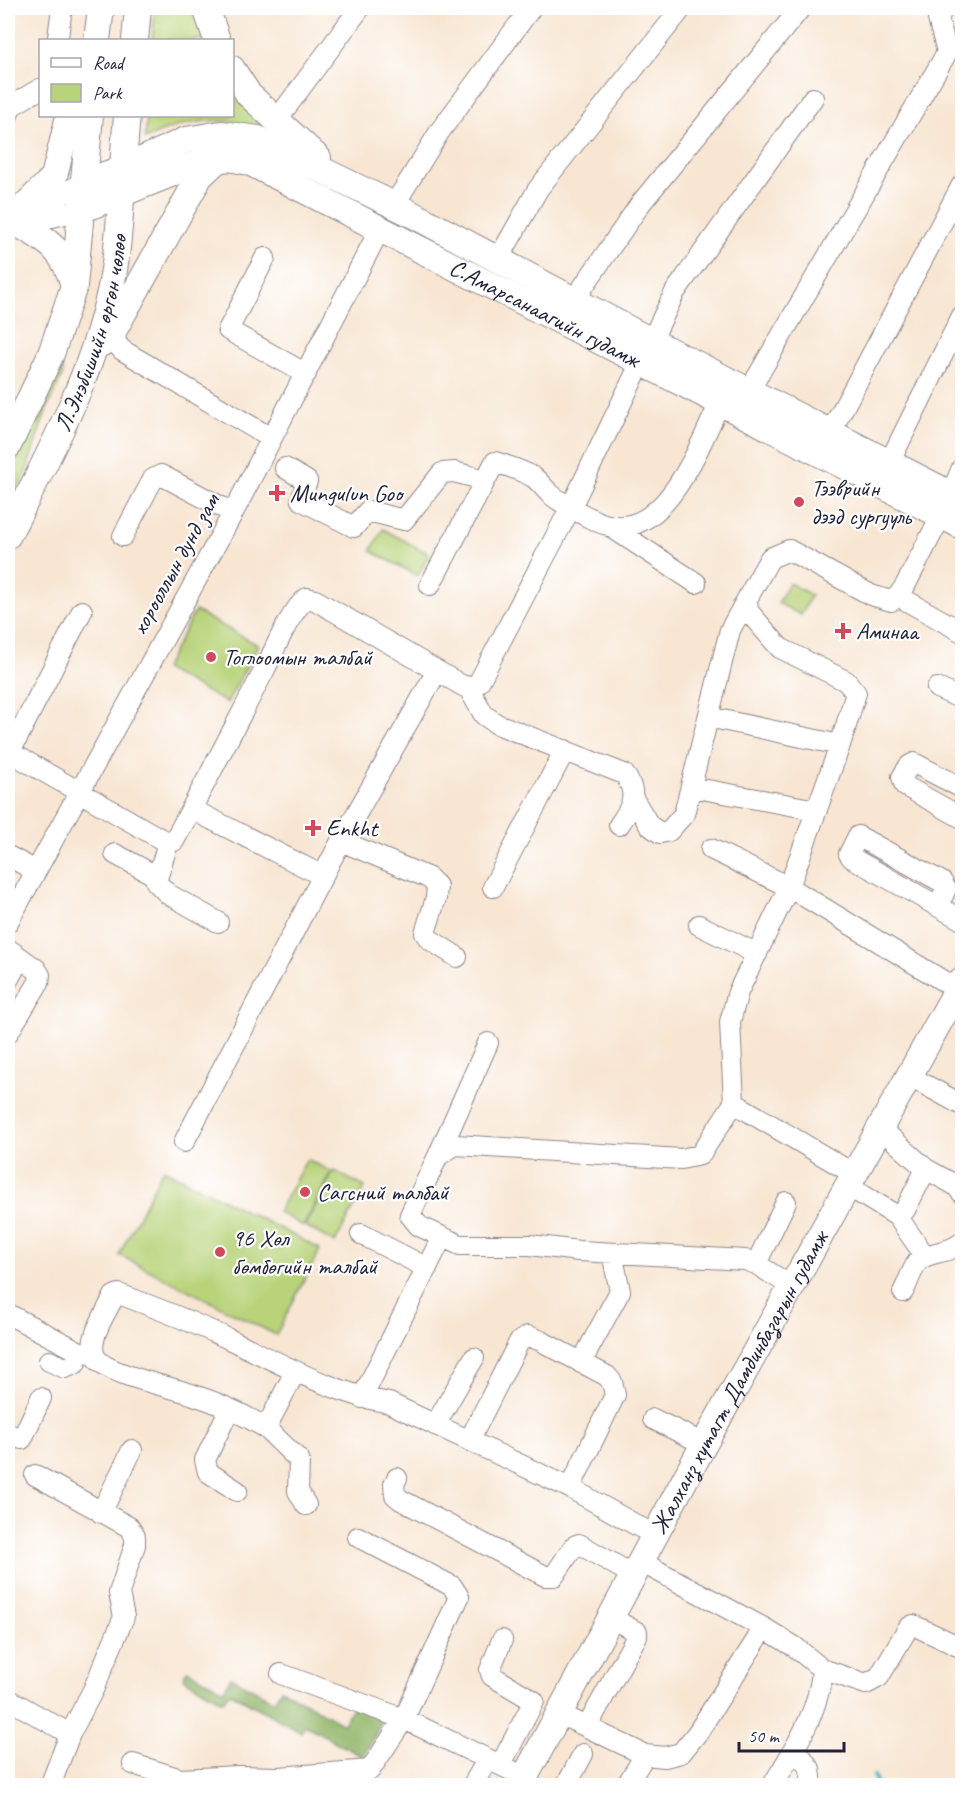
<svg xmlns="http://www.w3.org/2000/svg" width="970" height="1793" font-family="Caveat,sans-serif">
<rect width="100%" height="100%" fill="#fff"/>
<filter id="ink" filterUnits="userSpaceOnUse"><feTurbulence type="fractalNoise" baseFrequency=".0167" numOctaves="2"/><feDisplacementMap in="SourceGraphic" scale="12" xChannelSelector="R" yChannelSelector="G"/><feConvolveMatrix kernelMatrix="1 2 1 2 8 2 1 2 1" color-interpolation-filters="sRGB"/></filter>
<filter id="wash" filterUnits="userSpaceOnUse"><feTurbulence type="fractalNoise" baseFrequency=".008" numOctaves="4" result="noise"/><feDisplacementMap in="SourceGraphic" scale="24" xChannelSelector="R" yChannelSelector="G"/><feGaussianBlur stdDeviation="1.35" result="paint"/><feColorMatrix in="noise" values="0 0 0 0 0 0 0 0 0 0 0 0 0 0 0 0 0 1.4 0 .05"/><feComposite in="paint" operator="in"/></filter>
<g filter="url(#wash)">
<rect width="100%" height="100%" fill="#f8e6d3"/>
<path fill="#b8d379" stroke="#6d7a5a" stroke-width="1.5" d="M155 8H197L206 40H152Z
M233 88 285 140C232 115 198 114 145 139L147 116H232Z
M62 366 63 374 46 411 24 478 8 511V473Z
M383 529 429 554 418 576 371 551Z
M789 583 811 595 801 615 778 603Z
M195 611 258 645 227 703 164 669Z
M307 1159 332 1172 303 1226 278 1212Z
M163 1169 320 1249 276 1335 119 1255Z
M334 1171 365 1187 335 1243 305 1226Z"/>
<path fill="#92b569" stroke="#5a6c52" stroke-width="1.5" d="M187 1670 224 1690 231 1677 274 1701 281 1689 343 1724 355 1702 384 1718 363 1757 305 1725 301 1732 229 1692 223 1701 183 1678Z"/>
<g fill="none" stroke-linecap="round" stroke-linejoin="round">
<path stroke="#4daecc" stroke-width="4.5" d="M874 1776 877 1786
M953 1786 962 1771"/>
</g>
</g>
<g filter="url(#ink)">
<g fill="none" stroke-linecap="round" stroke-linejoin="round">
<defs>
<path id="minor" d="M58 37 62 8
M8 115 11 106 40 89
M276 121 360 8
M394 205 440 131 531 8
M21 208 50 201 84 182
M10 221 48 218 81 210
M265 258 228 330 306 374
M498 260 538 189 682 8
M574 300 641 203 799 10
M115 328 116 343 122 350 271 438
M749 391 945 56 947 51 938 19 943 8
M830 433 962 185
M889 463 962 316
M285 468 307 481 301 500 354 527 368 511 404 520 442 473 454 472 485 480
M951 494 962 468
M611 527 696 583
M123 536 153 479 161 475 233 513
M430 585 495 462C507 466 521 470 533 477 539 481 544 488 549 493 561 503 578 512 592 519 661 555 697 449 720 403
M898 596 962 632
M468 687 484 715 497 724 624 774C639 793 632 807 619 825
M937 688 962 699
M708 717 840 745
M8 751 168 843 174 841C205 784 235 726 265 669 275 649 290 611 307 598L315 600 463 686 474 687 479 682 571 507 675 292 813 98
M8 756 82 611
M691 787 817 810
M962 788 914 763 909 766 902 777 905 786 962 818
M633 798 649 825 660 833 669 831 684 814 730 630 747 599
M191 809 323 876
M341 841 429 878 437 886 436 898 425 933 429 939 457 957
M168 843 156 882 168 894 218 922
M711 849 789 887 958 990
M115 854 156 876
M8 856 36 871
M493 887 565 750
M938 906 946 889 942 882 858 836 849 854 852 858 962 920
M8 922 233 513 381 227
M699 925 757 954
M8 949 36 969 40 975 39 982 8 1033
M8 980 20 958
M909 1076 962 1105
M734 1103 854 1174
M880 1128 926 1169 955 1185 962 1193
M184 1142 341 841 437 671
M438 1156 488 1043
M848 1186 897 1216 905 1210 926 1169
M897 1216 925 1256
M361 1234 427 1268
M756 1264 786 1202
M791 1286 756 1264 745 1260 579 1251 530 1245H460L419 1226 410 1215 438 1156 455 1145 681 1159 700 1155 734 1103 730 1022 738 992 789 887 840 745 856 693 846 681 780 648 748 611 747 599 770 558 789 550 871 595 891 601 898 596 905 586 941 516
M903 1292C908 1283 912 1269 918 1261 928 1251 950 1254 962 1242
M8 1314 80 1352 75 1364 65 1368 49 1361
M581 1363 620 1291 612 1253
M295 1372 266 1428C243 1414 216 1402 191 1394 172 1387 103 1374 95 1356 87 1339 107 1312 114 1296L119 1294C157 1308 195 1323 231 1340 282 1364 332 1393 389 1403L570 1488 654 1535
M362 1398 442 1237
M229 1410 205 1460 208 1472 237 1491
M653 1419 704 1444
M435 1425 474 1358
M266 1428 299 1460 298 1491 306 1505
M8 1434 22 1439 41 1398
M469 1441 519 1342 528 1336 539 1340 607 1376 612 1382 615 1395 570 1488
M35 1475 129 1527 135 1536V1545L119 1593 124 1617 93 1690 70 1734 50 1786
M397 1478 394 1484 395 1495 401 1500 545 1576H554L574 1546 579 1544 633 1575
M101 1513 132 1450
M641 1562 764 1628 795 1647 822 1669 866 1684 879 1677 908 1628 913 1625 962 1648
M281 1674 404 1719 525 1777
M8 1699 70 1734
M560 1714 645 1755 665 1757 681 1753 698 1732 764 1628
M587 1727 637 1636V1632L611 1618
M795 1748 810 1769 812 1786
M133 1764 181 1779 238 1776 279 1777 370 1770 404 1719 459 1597 452 1586 358 1537
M501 1764 534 1701 492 1676 490 1670 502 1640
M472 1786 488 1759
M566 1786 583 1754
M626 1786 645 1755
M772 1786C794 1750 820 1711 822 1669"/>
<g id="major">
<path d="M206 8 217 40"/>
<path d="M97 40 101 8"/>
<path d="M135 40 138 8"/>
<path d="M232 69 249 95 318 158"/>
<path d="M84 182 122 169 186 140 221 134 258 139 406 211 651 341 962 500"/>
<path d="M24 207 54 177 69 116"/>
<path id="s1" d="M81 210 198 163 229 158 249 162 962 526"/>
<path d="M13 221C46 240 62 246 74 285"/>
<path d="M102 343 115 328 200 176 217 160"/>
<path d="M8 446 51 354 74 286 90 116"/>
<path id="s2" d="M8 535C48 457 91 378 110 292 122 235 121 174 127 116"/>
<path id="s3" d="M520 1786 704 1444 962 981"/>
</g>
</defs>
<use href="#minor" stroke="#8d8487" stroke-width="22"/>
<use href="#major" stroke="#8d8487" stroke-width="28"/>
<use href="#minor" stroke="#fff" stroke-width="20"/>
<use href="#major" stroke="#fff" stroke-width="26"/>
</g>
</g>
<g fill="#d1495b" stroke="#fff" stroke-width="2">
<path d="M274 484h6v6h6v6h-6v6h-6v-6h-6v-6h6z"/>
<circle cx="799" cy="502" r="6"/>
<path d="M840 622h6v6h6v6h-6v6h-6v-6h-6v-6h6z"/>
<circle cx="211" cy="657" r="6"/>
<path d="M310 819h6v6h6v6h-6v6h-6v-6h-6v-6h6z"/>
<circle cx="305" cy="1192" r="6"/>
<circle cx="220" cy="1252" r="6"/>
</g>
<g text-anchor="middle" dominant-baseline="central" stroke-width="4.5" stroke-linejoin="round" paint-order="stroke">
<g font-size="24" fill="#22223b" stroke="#fff">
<text stroke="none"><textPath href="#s1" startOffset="510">С.Амарсанаагийн гудамж</textPath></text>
<text stroke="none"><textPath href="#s2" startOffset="220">Л.Энэбишийн өргөн чөлөө</textPath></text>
<text transform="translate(175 564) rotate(-61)">хорооллын дунд зам</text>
<text stroke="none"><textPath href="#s3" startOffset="459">Жалханз хутагт Дамдинбазарын гудамж</textPath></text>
</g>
<g font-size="24" fill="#22223b" stroke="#fff" text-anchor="start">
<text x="811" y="488">Тээврийн<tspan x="811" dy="28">дээд сургууль</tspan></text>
<text x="290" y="493">Mungulun Goo</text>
<text x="856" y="631">Аминаа</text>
<text x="223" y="657">Тоглоомын талбай</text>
<text x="326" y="828">Enkht</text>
<text x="317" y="1192">Сагсний талбай</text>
<text x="232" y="1238">96 Хөл<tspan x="232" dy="28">бөмбөгийн талбай</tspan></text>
</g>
</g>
<rect width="970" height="1793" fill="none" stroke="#fff" stroke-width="30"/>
<rect x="39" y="39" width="195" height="78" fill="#ffffff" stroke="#a7a7b1" stroke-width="1.5"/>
<rect x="51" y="58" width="30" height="9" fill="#ffffff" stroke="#a7a7b1" stroke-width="1.5"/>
<text x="93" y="69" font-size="18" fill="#22223b">Road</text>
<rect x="51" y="84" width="30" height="18" fill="#b8d379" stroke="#a7a7b1" stroke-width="1.5"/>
<text x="93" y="99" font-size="18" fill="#22223b">Park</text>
<path d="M739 1742v9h105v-9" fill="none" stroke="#22223b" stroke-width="3"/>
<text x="748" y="1742" font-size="18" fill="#22223b" stroke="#ffffff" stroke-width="4.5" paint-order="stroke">50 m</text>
</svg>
